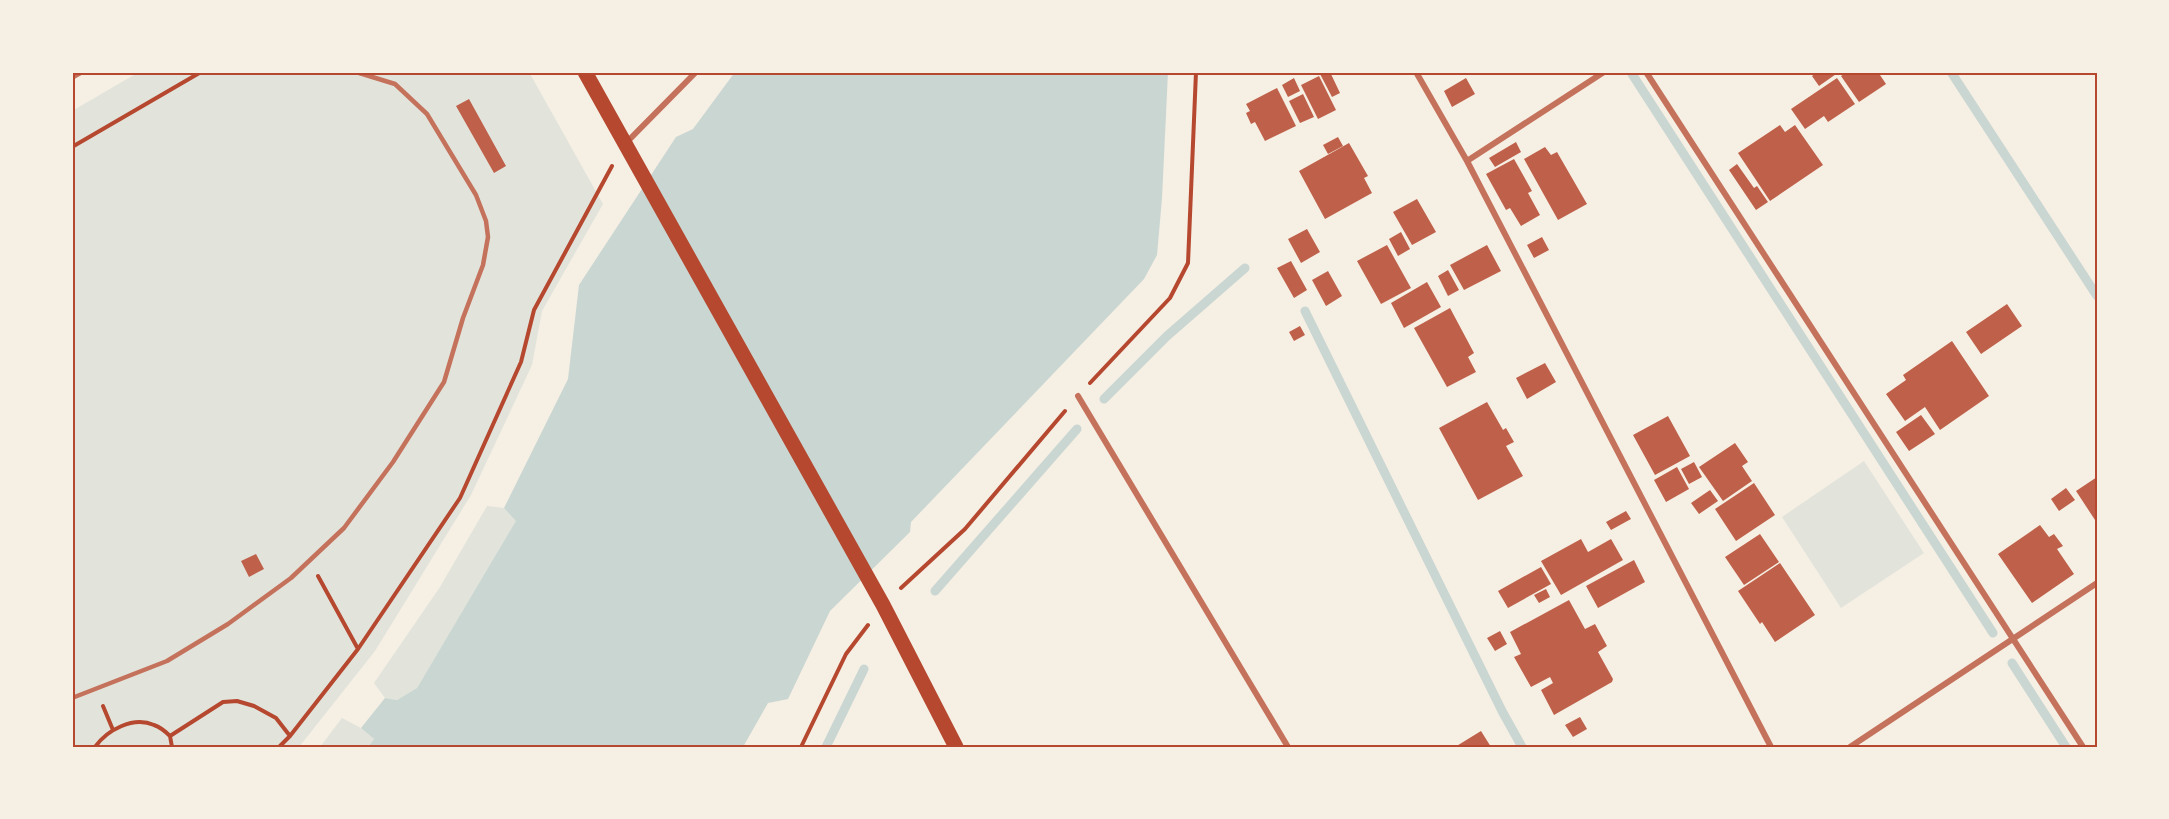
<svg xmlns="http://www.w3.org/2000/svg" width="2169" height="819" font-family="Signika,sans-serif">
<rect width="100%" height="100%" fill="#f6efe4"/>
<path fill="#e2e4dc" d="M139 72H529L603 204 542 311 532 365 471 495 375 651 299 747H72V111Z
M1864 461 1924 553 1841 608 1782 517Z
M487 506 504 508 517 521 417 688 397 700 385 698 374 683 440 587Z
M342 718 361 728 374 739 368 747H320Z"/>
<path fill="#c9d6d2" d="M735 72H1168L1162 198 1157 255 1144 279 911 522 910 532 830 611 788 699 768 703 743 747H368L374 739 361 728 385 698 397 700 417 688 516 521 504 508 568 379 579 285 676 137 693 129Z"/>
<g fill="none" stroke-linecap="round" stroke-linejoin="round">
<path stroke="#c9d6d2" stroke-width="9" d="M1951 72 2097 296
M1632 74 1993 633
M1305 311 1502 711 1522 747
M1104 399 1167 336 1245 268
M935 591 1077 429
M2012 663 2066 747
M826 747 864 669"/>
</g>
<path fill="#bf614a" d="M1319 72H1330L1340 93 1332 97Z
M1817 72H1839L1819 86 1812 76Z
M1847 72H1878L1886 84 1859 102 1841 76Z
M1319 76 1336 110 1318 119 1301 85Z
M1294 78 1300 91 1288 97 1282 85Z
M1466 78 1475 94 1452 107 1444 91Z
M1837 78 1855 104 1828 122 1824 116 1805 129 1791 109Z
M1277 88 1296 126 1265 141 1255 122 1251 124 1246 113 1250 111 1246 104Z
M1303 94 1314 117 1300 123 1289 101Z
M469 99 506 166 494 173 456 106Z
M1780 125 1785 132 1795 125 1823 165 1770 201 1738 153Z
M1338 137 1343 146 1328 154 1323 145Z
M1516 142 1521 152 1495 167 1489 158Z
M1349 143 1368 176 1364 178 1372 193 1325 219 1299 171Z
M1545 147 1551 155 1557 152 1587 204 1558 220 1524 159Z
M1514 159 1532 191 1528 193 1540 215 1521 226 1510 208 1506 210 1486 174Z
M1737 164 1754 188 1757 186 1768 202 1756 210 1729 170Z
M1417 199 1436 232 1412 245 1393 212Z
M1307 229 1320 252 1301 263 1288 239Z
M1401 232 1410 249 1398 256 1389 239Z
M1542 237 1549 250 1534 258 1527 245Z
M1387 245 1411 288 1381 304 1357 261Z
M1487 245 1501 271 1464 290 1450 265Z
M1291 261 1307 290 1294 298 1277 268Z
M1448 270 1459 290 1448 296 1438 276Z
M1328 271 1342 296 1326 306 1312 280Z
M1427 282 1441 307 1404 328 1391 303Z
M2007 304 2022 326 1981 354 1966 332Z
M1450 308 1474 353 1468 357 1476 372 1447 387 1414 328Z
M1300 326 1305 335 1294 341 1289 332Z
M1952 341 1989 396 1940 430 1925 407 1905 421 1886 394 1906 380 1903 375Z
M1545 363 1556 382 1527 399 1516 378Z
M1487 402 1503 430 1506 428 1514 442 1506 446 1523 476 1478 500 1439 428Z
M1921 415 1935 434 1909 451 1896 432Z
M1668 416 1690 456 1655 475 1633 435Z
M1735 443 1748 462 1742 466 1752 481 1723 501 1699 467Z
M1694 462 1702 477 1689 484 1681 469Z
M1677 467 1689 489 1666 502 1654 480Z
M2097 477V523L2076 491Z
M1754 483 1775 515 1736 541 1715 509Z
M2066 488 2075 500 2059 511 2051 499Z
M1710 490 1718 501 1699 514 1691 503Z
M1626 511 1631 519 1611 530 1606 522Z
M2040 525 2049 537 2054 534 2063 546 2057 549 2074 574 2032 603 1998 554Z
M1760 534 1779 562 1744 585 1725 557Z
M1581 539 1588 552 1611 539 1623 560 1561 595 1541 561Z
M256 554 264 569 249 577 241 561Z
M1634 560 1645 582 1598 608 1586 586Z
M1780 563 1815 615 1775 642 1762 622 1760 624 1738 591Z
M1541 567 1551 584 1508 608 1498 591Z
M1546 589 1550 597 1539 603 1534 595Z
M1569 600 1585 629 1595 624 1607 646 1598 652 1613 679 1612 682 1554 715 1541 690 1553 683 1550 677 1531 687 1514 657 1521 654 1510 632Z
M1500 631 1507 644 1495 651 1487 638Z
M1580 717 1587 729 1573 737 1565 725Z
M1481 731 1491 747H1455Z"/>
<g fill="none" stroke-linecap="round" stroke-linejoin="round">
<path stroke="#b5482f" stroke-width="4" d="M72 147 201 72
M1090 383 1170 298 1188 263 1196 72
M318 576 358 649
M901 588 965 529 1065 411
M103 706 113 730
M95 747C107 730 133 716 154 725 160 727 166 732 170 736
M172 747 170 736 223 702 237 701 254 706 276 718 290 736
M279 747 290 736 358 649 460 498 521 362 534 310 612 166
M801 747 846 654 868 625"/>
<path stroke="#c5725c" stroke-width="4.5" d="M72 698 167 661 228 624 291 578 344 528 393 462 444 382 463 318 483 265 488 237 486 221 476 195 427 114 395 84 356 72"/>
<path stroke="#c5725c" stroke-width="6" d="M1416 72 1467 161 1771 747
M1646 72 2083 747
M72 77 81 72
M625 144 696 72
M1467 161 1604 72
M1078 396 1288 747
M1850 747 2097 583"/>
<path stroke="#b5482f" stroke-width="15" d="M585 72 883 605 956 747"/>
</g>
<rect width="2169" height="819" fill="none" stroke="#f6efe4" stroke-width="147"/>
<rect x="74" y="74" width="2022" height="672" fill="none" stroke="#b5482f" stroke-width="2"/>
</svg>
